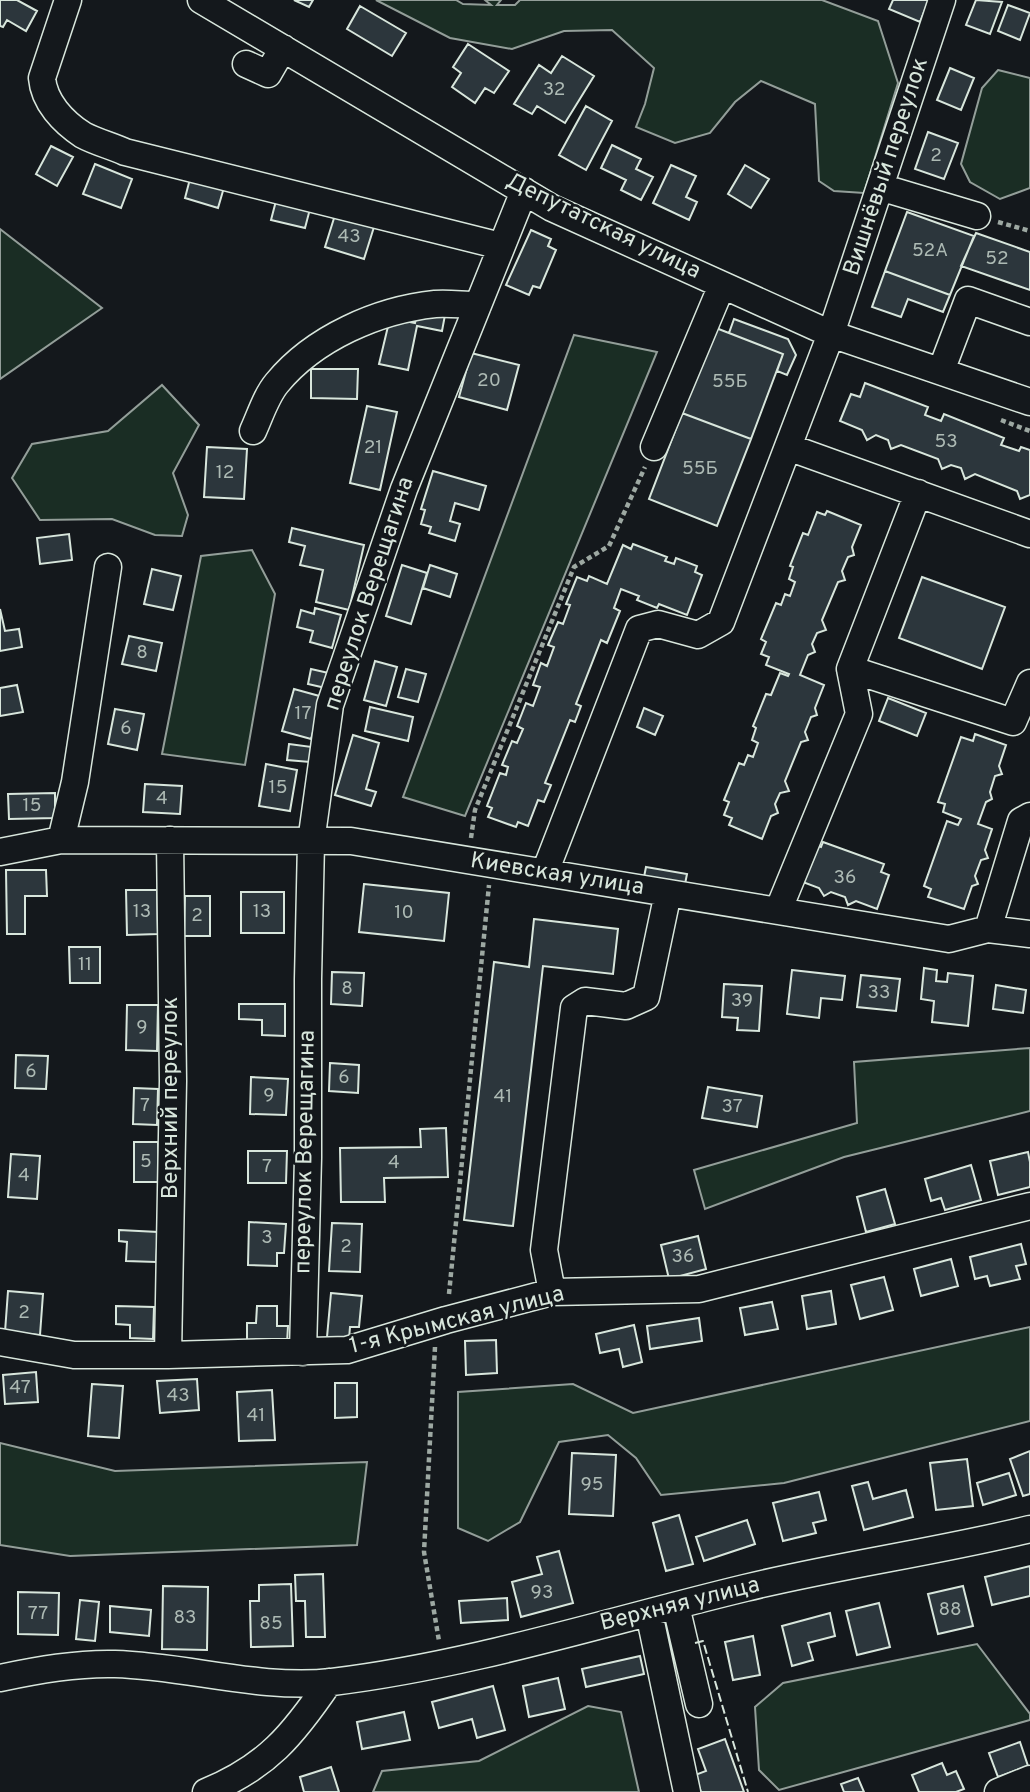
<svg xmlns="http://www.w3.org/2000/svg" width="1030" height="1792" font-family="Overpass,sans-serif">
<rect width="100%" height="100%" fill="#14181c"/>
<path fill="#1a2d24" stroke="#939e99" stroke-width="2" d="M376 0H456L463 4 491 5 485 0H501L497 5H515L520 0H822L878 21 898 83 864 193 834 191 819 181 815 104 761 81 735 102 710 133 675 143 636 127 645 104 654 68 612 30 564 31 512 49 450 38Z
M998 70 1030 78V188L1000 199 970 182 961 164 982 88Z
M0 229 102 308 0 379Z
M574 335 657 352 465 816 403 797Z
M162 385 199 425 173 473 188 515 182 536 155 535 112 519 40 520 12 478 32 444 108 431Z
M252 550 275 594 245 765 162 754 201 556Z
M1030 1048V1111L844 1157 705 1209 694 1170 857 1123 854 1062Z
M1030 1327V1421L784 1483 661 1495 636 1458 608 1435 559 1442 520 1522 488 1541 458 1528V1392L573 1384 633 1413Z
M0 1443 115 1471 367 1462 357 1545 70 1556 0 1545Z
M977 1644 1030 1714V1720L779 1790 759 1770 755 1707 783 1683Z
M588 1706 621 1712 639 1792H373L382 1771 479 1761Z"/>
<path fill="#2c363c" stroke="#d8e6dc" stroke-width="2" d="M0 0H17L37 11 26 31 7 20 3 27 0 26Z
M294 0H313L309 7Z
M893 0H929L920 22 889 9Z
M976 0 1002 2 990 34 966 25Z
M1008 5 1030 13 1020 40 998 31Z
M360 6 406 33 392 56 347 29Z
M468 44 509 71 494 93 485 88 475 103 452 87 461 73 453 67Z
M562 56 594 76 565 123 537 106 532 114 514 104 539 65 551 73Z
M950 68 974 78 961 110 937 100Z
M586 106 612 121 586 170 559 155Z
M928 132 958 143 944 179 915 169Z
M612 145 641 159 636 169 653 177 641 200 621 190 626 180 601 168Z
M51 146 73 157 57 186 36 174Z
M95 164 132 179 121 208 83 194Z
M671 165 696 176 686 197 697 202 689 220 653 203Z
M745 165 769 179 751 208 728 194Z
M191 175 225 184 218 208 185 198Z
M277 197 311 205 305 228 271 220Z
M907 212 974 236 950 295 885 271Z
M335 215 374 227 364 259 325 247Z
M531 230 551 239 548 246 556 250 540 288 533 286 529 295 506 285Z
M976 233 1030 252V290L961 266Z
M885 271 950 295 943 312 908 299 901 317 872 307Z
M418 309 445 315 442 331 417 326 408 370 379 364 390 318 415 323Z
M734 319 788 339 796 355 787 375 777 371 783 354 729 333Z
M716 328 783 354 751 439 682 413Z
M471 353 519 365 507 410 459 397Z
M311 369H358L357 399 311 398Z
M865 383 928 407 925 415 941 421 944 414 1004 438 1001 445 1019 451 1021 447 1030 450V495L1020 499 1017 491 975 474 965 479 961 468 951 465 942 469 938 459 901 445 891 449 888 440 876 435 867 440 862 430 840 421 851 394 860 397Z
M367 406 397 412 380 490 350 483Z
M682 413 751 439 717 526 649 499Z
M207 447 247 449 244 499 204 497Z
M433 471 486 486 479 510 455 503 450 521 460 524 455 541 429 533 431 527 421 524 425 510 421 509Z
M827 511 861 525 852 547 854 555 848 557 842 571 845 580 838 582 822 620 826 630 817 633 812 644 815 652 808 655 800 675 824 685 815 708 817 715 811 717 805 732 808 740 801 742 785 781 789 791 780 793 775 804 778 813 771 816 762 839 729 825 732 818 724 815 729 802 724 800 739 763 744 765 748 755 753 757 758 743 752 740 756 728 753 726 766 694 771 695 780 673 788 676 789 674 766 665 769 657 761 654 766 642 761 639 776 603 781 605 785 594 790 596 795 582 789 579 793 567 790 566 803 533 808 535 817 512 825 515Z
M292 528 364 545 349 610 316 602 323 570 300 565 305 546 289 542Z
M69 534 72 560 40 564 37 538Z
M633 544 667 557 665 561 674 564 676 558 697 566 695 572 702 575 687 615 659 604 657 608 637 600 639 596 621 589 614 608 620 611 607 643 601 640 576 704 581 706 575 722 570 720 545 783 551 785 544 802 538 800 528 826 518 822 516 827 488 817 492 808 487 806 500 773 506 775 508 767 502 765 512 741 517 743 523 729 517 726 526 703 533 706 540 687 533 685 541 663 547 666 554 647 548 645 558 622 563 624 570 605 566 604 577 577 587 581 589 576 607 584 623 545 631 549Z
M402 565 427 573 411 624 386 616Z
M430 565 457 574 450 597 423 588Z
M152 569 181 576 173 610 144 604Z
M922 577 1005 607 982 669 899 638Z
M315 608 341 615 332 648 310 642 313 631 297 627 301 610 314 614Z
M0 609 5 631 19 629 22 647 0 651Z
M129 636 162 643 156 671 122 664Z
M375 661 397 667 386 706 364 700Z
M311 669 333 674 330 689 308 684Z
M406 669 426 674 418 702 398 697Z
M17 685 23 712 0 716V688Z
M294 689 323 697 311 739 282 731Z
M888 698 926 713 917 736 879 721Z
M370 707 413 717 408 741 365 731Z
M644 708 663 716 655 735 637 727Z
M115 709 144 714 137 750 108 744Z
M975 734 1006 745 999 766 1002 774 995 776 990 792 992 799 986 802 978 824 992 829 985 850 988 858 981 860 975 876 978 884 972 886 964 909 928 897 931 889 924 886 947 821 958 825 961 819 943 812 945 804 938 802 961 737 973 741Z
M353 735 379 743 366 789 376 792 371 806 335 795Z
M289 744 312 747 310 762 287 760Z
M266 764 297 770 290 811 259 806Z
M145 784 182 786 180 814 143 812Z
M55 793V818L9 819 8 794Z
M823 842 884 864 881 872 889 875 877 909 856 901 848 905 845 897 831 892 824 896 819 888 800 881 813 844 821 847Z
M646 867 687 874 685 884 644 877Z
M6 870H46L47 896H25V934H7Z
M364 884 449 893 444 941 359 932Z
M126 890H157L158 934 127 935Z
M241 892H284V933H241Z
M185 896H210V936H184Z
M534 919 618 929 613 974 543 966 513 1226 464 1220 494 962 529 967Z
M69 947H100V983H70Z
M924 968 937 970 936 981 947 982 948 973 973 976 968 1026 932 1022 934 1001 921 999Z
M792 970 845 976 842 1000 821 998 819 1018 787 1014Z
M332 972 364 973 362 1006 331 1004Z
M861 975 900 979 896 1011 857 1007Z
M724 984 762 986 759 1031 737 1030 738 1018 722 1017Z
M996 985 1026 990 1023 1013 993 1009Z
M239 1004H285V1036L262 1035V1020L239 1019Z
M127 1005H158L157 1051 126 1050Z
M16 1055 48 1056 46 1089 15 1088Z
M330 1063 359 1065 358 1093 329 1091Z
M251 1077 288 1079 286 1115 250 1114Z
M708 1087 762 1096 757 1127 702 1118Z
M134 1088 158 1089 157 1125 133 1124Z
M446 1128 448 1177 384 1178 385 1202H341L340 1148 421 1147 420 1129Z
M134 1142H158L159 1182H134Z
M248 1151H287L286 1183H248Z
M1028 1152 1030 1162V1187L998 1195 990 1161Z
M11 1154 40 1156 37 1199 8 1197Z
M971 1165 981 1200 945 1210 941 1198 931 1201 925 1179Z
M885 1189 895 1224 866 1232 857 1197Z
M249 1222 286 1224 284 1253H277V1266L248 1265Z
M332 1223 362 1224 360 1272 329 1271Z
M119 1230 158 1232 156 1262 126 1261 127 1242 119 1241Z
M698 1236 706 1269 669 1279 661 1245Z
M1021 1244 1026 1264 1016 1266 1020 1279 990 1286 987 1276 975 1279 970 1257Z
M951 1259 958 1286 921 1296 914 1269Z
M884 1277 893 1310 860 1319 851 1285Z
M8 1291 43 1294 40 1335 5 1332Z
M831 1291 836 1324 807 1329 802 1296Z
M331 1293 362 1296 359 1327H350L349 1339 327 1337Z
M772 1302 778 1329 745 1335 740 1308Z
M116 1306 154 1307 153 1339 130 1338V1325L116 1324Z
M257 1306H277V1326H288L287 1343H247V1323H256Z
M699 1318 702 1341 650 1349 647 1326Z
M634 1325 642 1362 623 1367 619 1349 600 1353 596 1334Z
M496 1340 497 1373 466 1375 465 1341Z
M36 1372 38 1402 5 1404 3 1375Z
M197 1379 199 1410 160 1413 157 1381Z
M335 1383H357V1417L335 1418Z
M92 1384 123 1386 119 1438 88 1436Z
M272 1390 275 1440 239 1441 237 1392Z
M1030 1451V1494L1023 1496 1010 1459Z
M572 1453 616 1455 613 1516 569 1514Z
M967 1459 973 1506 936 1510 930 1463Z
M1009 1473 1016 1495 983 1505 977 1483Z
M868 1482 873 1499 906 1490 913 1517 864 1530 852 1486Z
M819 1492 826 1520 813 1523 816 1533 783 1541 773 1503Z
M679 1515 693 1564 666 1571 653 1523Z
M747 1520 755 1544 704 1561 696 1537Z
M559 1551 573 1603 521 1617 512 1582 542 1574 537 1557Z
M1030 1566V1596L992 1605 985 1577Z
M323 1574 325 1637H306L305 1601H296L295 1575Z
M291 1584 293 1646 251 1647 250 1601H259V1585Z
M163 1586 208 1587 207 1650 162 1649Z
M963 1586 973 1626 938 1634 928 1594Z
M18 1592 59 1593 58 1635 18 1634Z
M507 1598 508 1620 461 1623 459 1601Z
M80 1600 99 1602 95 1641 76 1639Z
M879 1603 890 1647 857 1655 846 1611Z
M110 1606 151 1610 149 1636 110 1632Z
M830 1613 835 1636 808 1643 813 1660 792 1666 782 1626Z
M753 1636 760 1675 733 1680 725 1642Z
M640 1656 644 1674 586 1687 582 1669Z
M558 1678 565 1709 529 1717 523 1686Z
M493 1686 505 1730 477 1738 472 1719 439 1728 432 1702Z
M404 1712 410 1740 362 1749 357 1722Z
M725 1739 744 1792H701L695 1775 706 1771 698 1749Z
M1020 1742 1028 1766 998 1777 989 1753Z
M942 1763 947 1775 956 1771 964 1789 956 1792H919L912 1775Z
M331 1767 339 1792H304L300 1777Z
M858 1778 864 1792H844L841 1784Z"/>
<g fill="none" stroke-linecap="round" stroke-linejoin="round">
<defs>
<path id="minor" d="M68 0 42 78C44 102 63 122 83 135 96 142 112 146 125 152L501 246
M201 0 552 208 831 334 1030 402
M246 64 268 74 283 48
M880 187 977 216
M941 371 968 300 1030 322
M253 431C260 416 266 396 277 383 314 338 378 310 435 304 449 303 464 305 478 305
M654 447 722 285
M788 447 1030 534
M850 669 1013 722 1030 683
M61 840 75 782 108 567
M0 852 61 840 351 841 949 939 988 929 1021 821 1030 816
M545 872 639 629 658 624 698 635 721 622 831 334 942 0
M778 911 859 714 850 669 918 493
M988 929 1030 934
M552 1292 544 1250 574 1008 585 1001 626 1006 646 997 668 893
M0 1342 74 1355H168L347 1350 446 1320 552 1292 699 1289 1030 1206
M303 1352 308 1158V979L311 842 330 705 404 489 524 191
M168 1355 173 1081 170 840
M676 1606 699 1704
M649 1613 687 1792
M0 1678C38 1670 77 1663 115 1664 187 1666 260 1690 332 1682 472 1665 608 1621 745 1588 839 1565 936 1552 1030 1529
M206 1792C267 1767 293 1735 329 1682
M998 1792 1030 1779"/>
</defs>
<use href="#minor" stroke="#d8e6dc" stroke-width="29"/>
<path stroke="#9da8a2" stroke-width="4.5" stroke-dasharray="5 3.5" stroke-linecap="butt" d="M998 222 1030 231
M1001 420 1030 431
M471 838 475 810 574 567 609 546 645 467
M449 1294 489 885
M435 1347 424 1552 439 1641"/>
<use href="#minor" stroke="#14181c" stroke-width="26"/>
<path stroke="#d8e6dc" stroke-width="2" stroke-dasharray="9 3.5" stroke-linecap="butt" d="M695 1643 703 1641 748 1792"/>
</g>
<g text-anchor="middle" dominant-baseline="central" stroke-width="5" stroke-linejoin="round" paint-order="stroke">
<g font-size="19" fill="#adbab4">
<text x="554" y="90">32</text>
<text x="936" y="156">2</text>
<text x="349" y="237">43</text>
<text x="930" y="251">52А</text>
<text x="997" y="259">52</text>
<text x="489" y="381">20</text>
<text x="730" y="382">55Б</text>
<text x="946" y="442">53</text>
<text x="373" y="448">21</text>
<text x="700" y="469">55Б</text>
<text x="225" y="473">12</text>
<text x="142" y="653">8</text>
<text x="303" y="714">17</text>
<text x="126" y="729">6</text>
<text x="278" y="788">15</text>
<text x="162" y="799">4</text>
<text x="32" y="806">15</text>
<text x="845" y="878">36</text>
<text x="142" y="912">13</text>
<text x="262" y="912">13</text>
<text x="404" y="913">10</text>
<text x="197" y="916">2</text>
<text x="85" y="965">11</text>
<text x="347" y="989">8</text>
<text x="879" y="993">33</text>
<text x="742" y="1001">39</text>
<text x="142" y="1028">9</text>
<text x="31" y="1072">6</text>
<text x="344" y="1078">6</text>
<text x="269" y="1096">9</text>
<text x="503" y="1097">41</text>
<text x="145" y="1106">7</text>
<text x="732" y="1107">37</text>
<text x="146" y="1162">5</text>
<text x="394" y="1163">4</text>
<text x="267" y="1167">7</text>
<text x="24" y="1176">4</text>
<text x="267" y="1238">3</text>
<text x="346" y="1247">2</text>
<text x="683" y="1257">36</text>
<text x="24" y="1313">2</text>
<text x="20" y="1388">47</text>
<text x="178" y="1396">43</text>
<text x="256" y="1416">41</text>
<text x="592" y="1485">95</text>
<text x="542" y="1593">93</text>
<text x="950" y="1610">88</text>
<text x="38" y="1614">77</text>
<text x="185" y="1618">83</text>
<text x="271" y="1624">85</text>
</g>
<g font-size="23" fill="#d8e6dc" stroke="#14181c">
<text transform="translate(887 167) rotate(-72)">Вишнёвый переулок</text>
<text transform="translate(603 227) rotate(26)">Депутатская улица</text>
<text transform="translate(370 594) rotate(-72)">переулок Верещагина</text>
<text transform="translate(557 875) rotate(9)">Киевская улица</text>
<text transform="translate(171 1098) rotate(-90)">Верхний переулок</text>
<text transform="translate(306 1152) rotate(-89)">переулок Верещагина</text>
<text transform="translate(457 1321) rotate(-14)">1-я Крымская улица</text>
<text transform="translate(680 1605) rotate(-14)">Верхняя улица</text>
</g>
</g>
</svg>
